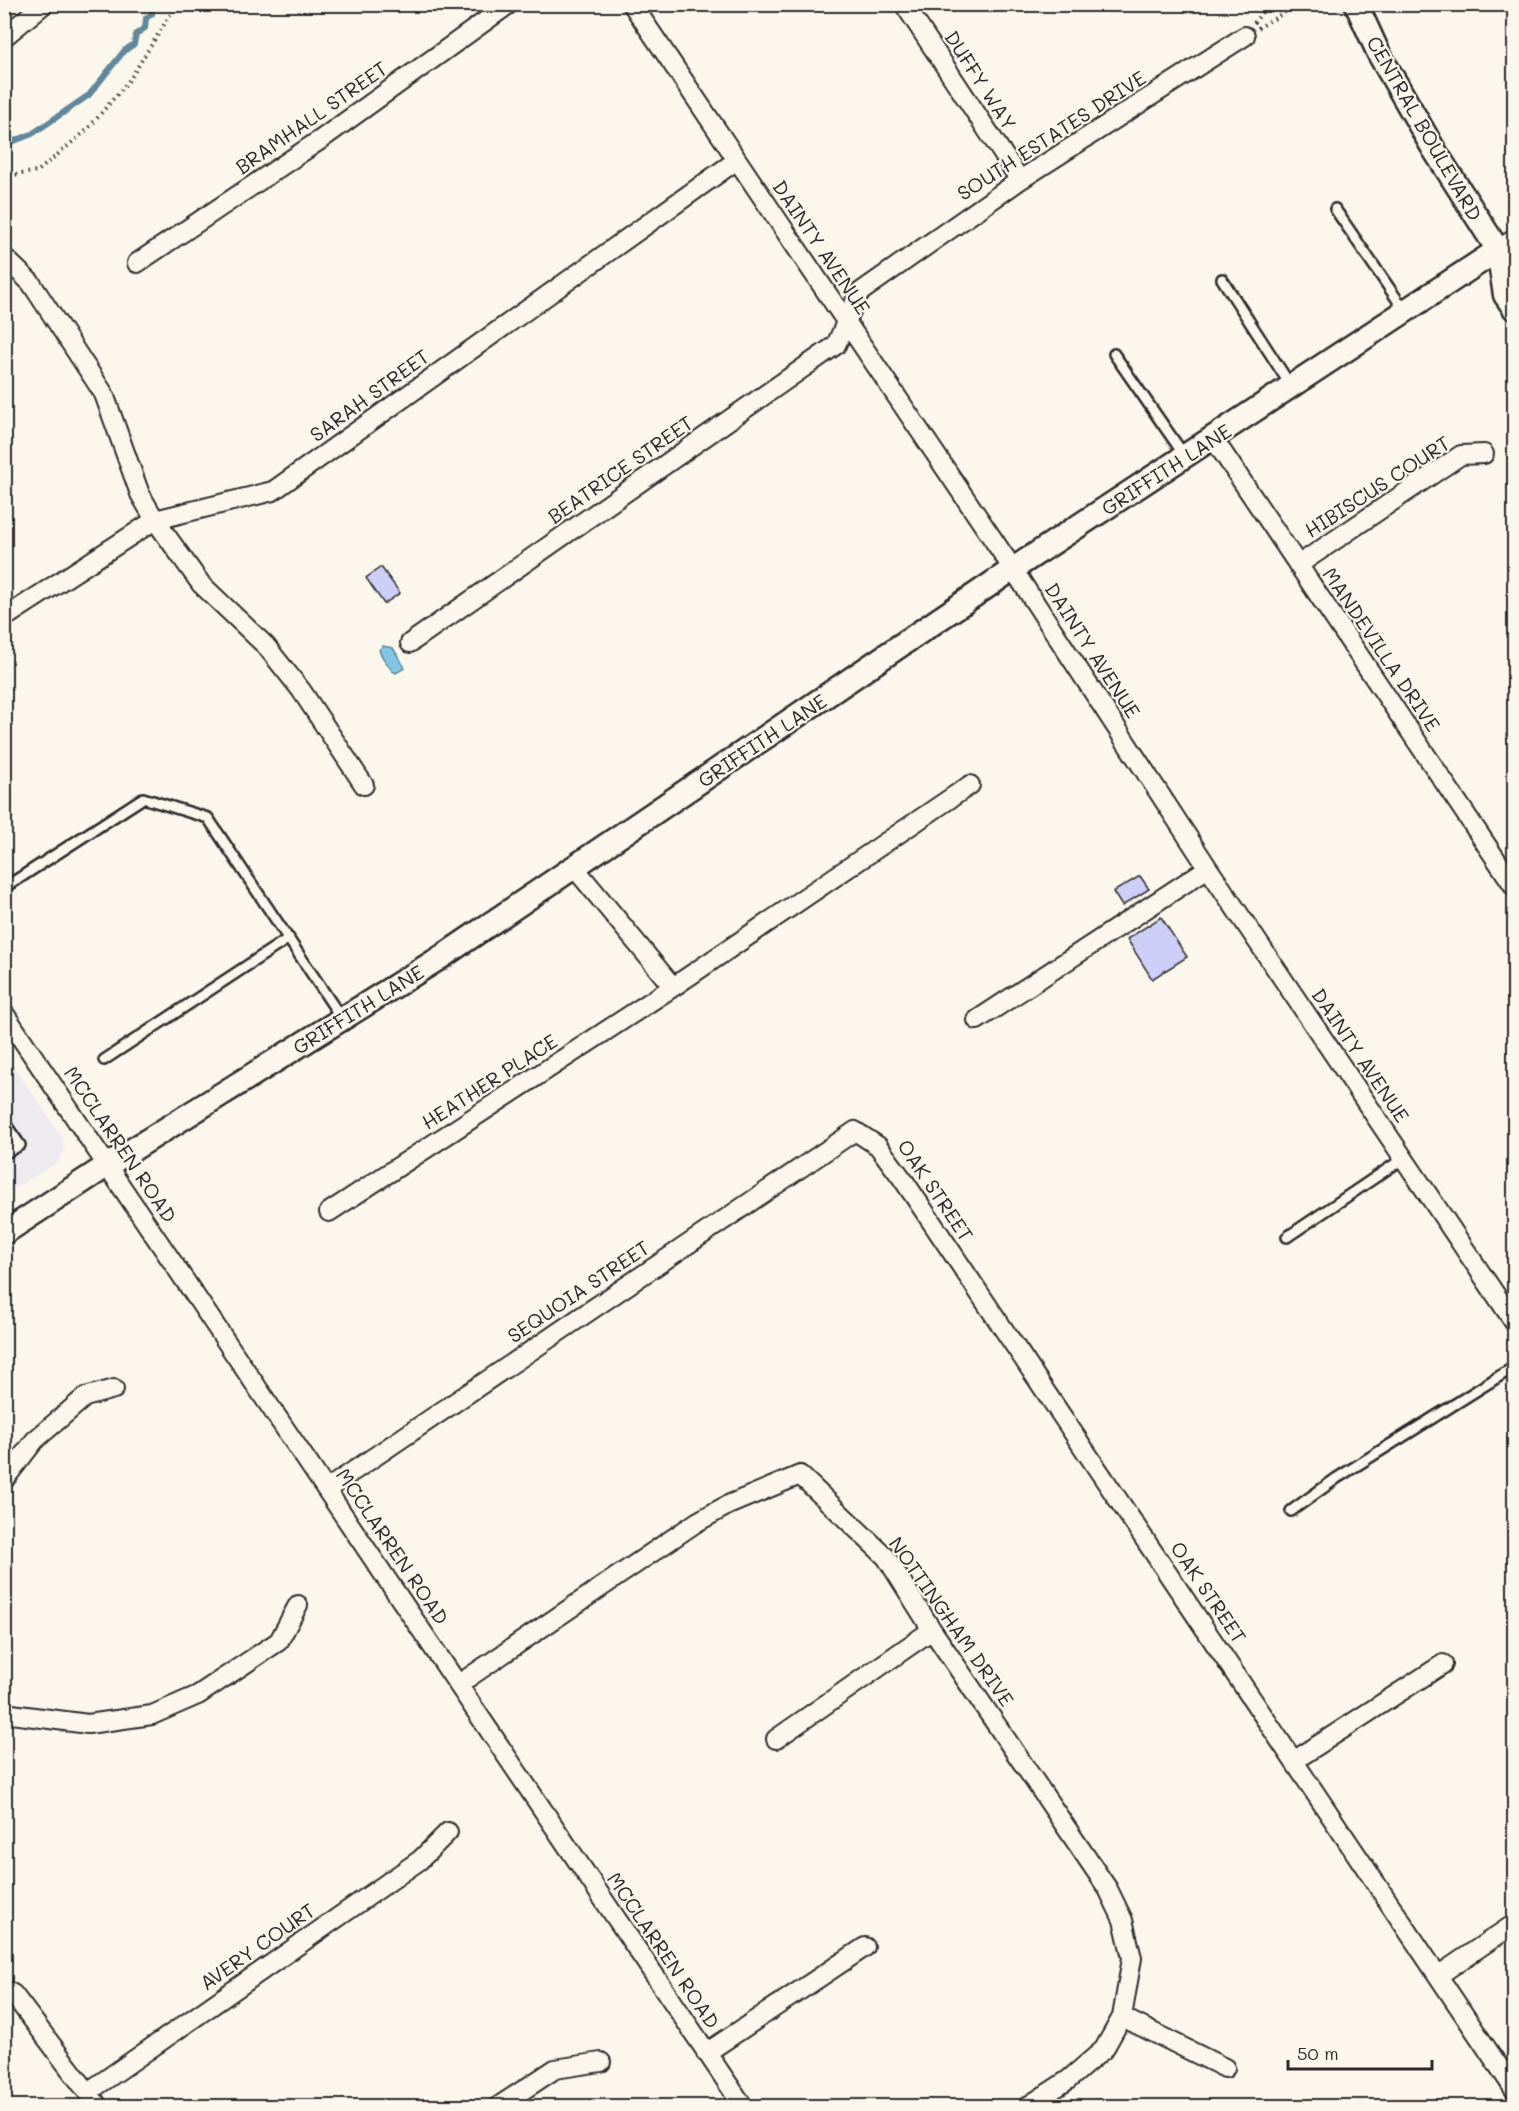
<svg xmlns="http://www.w3.org/2000/svg" width="1519" height="2111" font-family="Mali,sans-serif">
<rect width="100%" height="100%" fill="#fbf7ec"/>
<filter id="ink" filterUnits="userSpaceOnUse"><feTurbulence type="fractalNoise" baseFrequency=".0167" numOctaves="2"/><feDisplacementMap in="SourceGraphic" scale="12" xChannelSelector="R" yChannelSelector="G"/><feConvolveMatrix kernelMatrix="1 2 1 2 8 2 1 2 1" color-interpolation-filters="sRGB"/></filter>
<g filter="url(#ink)">
<path fill="#eeebf0" d="M4 1052 63 1138 64 1151 58 1162 5 1194Z"/>
<path fill="#83c6e4" stroke="#60889a" stroke-width="1.5" d="M383 646 393 648 405 668 396 673 392 671C388 664 381 657 379 650Z"/>
<g fill="none" stroke-linecap="round" stroke-linejoin="round">
<path stroke="#60889a" stroke-width="6" d="M4 145 32 134 89 95 124 51 134 44 136 34 145 28 146 18 152 14 154 4"/>
</g>
<path fill="#cecff8" stroke="#2b2b2b" stroke-width="1.5" d="M381 567 400 593 384 604 366 578Z
M1140 876 1149 889 1122 906 1113 892Z
M1161 917 1187 957 1152 979 1127 939Z"/>
<g fill="none" stroke-linecap="round" stroke-linejoin="round">
<defs>
<path id="service" d="M1335 209 1405 311
M1222 279 1291 386
M1114 354 1184 455
M4 888 143 798 208 818 342 1019
M104 1060 289 938
M4 1122 20 1145 4 1154
M1287 1237 1404 1158
M1291 1511 1337 1478 1514 1367"/>
<path id="minor" d="M632 4 1013 569 1208 868 1514 1322
M904 4 1020 180
M4 37 44 4
M1498 250 1514 239
M4 257 31 283 104 394 140 494 155 520 201 584 266 646 301 690 364 785
M137 263 320 140 509 4
M1213 438 1514 886
M1298 565 1461 455 1484 454
M4 618 155 520 273 491 737 160
M410 643 836 345 859 293 1020 180 1245 36
M574 867 673 987
M4 1013 743 2106
M977 1020 1208 868
M329 1212 673 987 970 785
M4 1480 35 1440 85 1397 114 1389
M327 1489 855 1131 878 1146 904 1181 1514 2089
M459 1684 697 1522 728 1505 800 1475 886 1557 932 1630 1108 1889 1123 1920 1132 1958 1122 2017 1104 2049 1068 2080 1028 2106
M4 1713 88 1724 152 1715 198 1695 279 1641 298 1605
M776 1739 932 1630
M1295 1760 1443 1664
M1439 1975 1514 1924
M4 1989 13 1994 98 2106
M1122 2017 1225 2068
M706 2053 865 1947
M88 2092 420 1860 448 1832
M499 2106 555 2069 601 2062"/>
<path id="tertiary" d="M1356 4 1379 54 1433 148 1498 250 1505 295 1514 308
M4 1233 108 1165 443 956 1013 569 1498 250"/>
</defs>
<use href="#service" stroke="#2b2b2b" stroke-width="14"/>
<use href="#minor" stroke="#2b2b2b" stroke-width="22"/>
<use href="#tertiary" stroke="#2b2b2b" stroke-width="27"/>
<path stroke="#2b2b2b" stroke-width="4" stroke-dasharray="1.5 4.5" stroke-linecap="butt" d="M1254 23 1268 4
M1258 28 1299 4
M4 177 38 171 88 129 130 79 177 4"/>
<use href="#service" stroke="#fbf7ec" stroke-width="9"/>
<use href="#minor" stroke="#fbf7ec" stroke-width="18"/>
<use href="#tertiary" stroke="#fbf7ec" stroke-width="22"/>
</g>
</g>
<g text-anchor="middle" dominant-baseline="central" stroke-width="4.5" stroke-linejoin="round" paint-order="stroke">
<g font-size="20" fill="#2b2b2b" stroke="#fbf7ec">
<text transform="translate(981 80) rotate(57)">DUFFY WAY</text>
<text transform="translate(311 117) rotate(-35)">BRAMHALL STREET</text>
<text transform="translate(1425 128) rotate(60)">CENTRAL BOULEVARD</text>
<text transform="translate(1051 135) rotate(-33)">SOUTH ESTATES DRIVE</text>
<text transform="translate(822 247) rotate(56)">DAINTY AVENUE</text>
<text transform="translate(369 395) rotate(-36)">SARAH STREET</text>
<text transform="translate(620 469) rotate(-35)">BEATRICE STREET</text>
<text transform="translate(1166 469) rotate(-33)">GRIFFITH LANE</text>
<text transform="translate(1377 486) rotate(-33)">HIBISCUS COURT</text>
<text transform="translate(1382 649) rotate(56)">MANDEVILLA DRIVE</text>
<text transform="translate(1093 650) rotate(57)">DAINTY AVENUE</text>
<text transform="translate(762 740) rotate(-34)">GRIFFITH LANE</text>
<text transform="translate(358 1009) rotate(-32)">GRIFFITH LANE</text>
<text transform="translate(1361 1055) rotate(56)">DAINTY AVENUE</text>
<text transform="translate(489 1081) rotate(-33)">HEATHER PLACE</text>
<text transform="translate(121 1144) rotate(56)">MCCLARREN ROAD</text>
<text transform="translate(936 1190) rotate(56)">OAK STREET</text>
<text transform="translate(578 1291) rotate(-34)">SEQUOIA STREET</text>
<text transform="translate(393 1546) rotate(56)">MCCLARREN ROAD</text>
<text transform="translate(1209 1592) rotate(56)">OAK STREET</text>
<text transform="translate(952 1621) rotate(55)">NOTTINGHAM DRIVE</text>
<text transform="translate(257 1946) rotate(-35)">AVERY COURT</text>
<text transform="translate(664 1950) rotate(56)">MCCLARREN ROAD</text>
</g>
</g>
<rect width="1519" height="2111" fill="none" stroke="#fbf7ec" stroke-width="24"/>
<rect x="12" y="12" width="1495" height="2087" fill="none" stroke="#2b2b2b" stroke-width="2" filter="url(#ink)"/>
<path d="M1288 2060v9h144v-9" fill="none" stroke="#2b2b2b" stroke-width="3"/>
<text x="1297" y="2060" font-size="18" fill="#2b2b2b" stroke="#fbf7ec" stroke-width="4.5" paint-order="stroke">50 m</text>
</svg>
